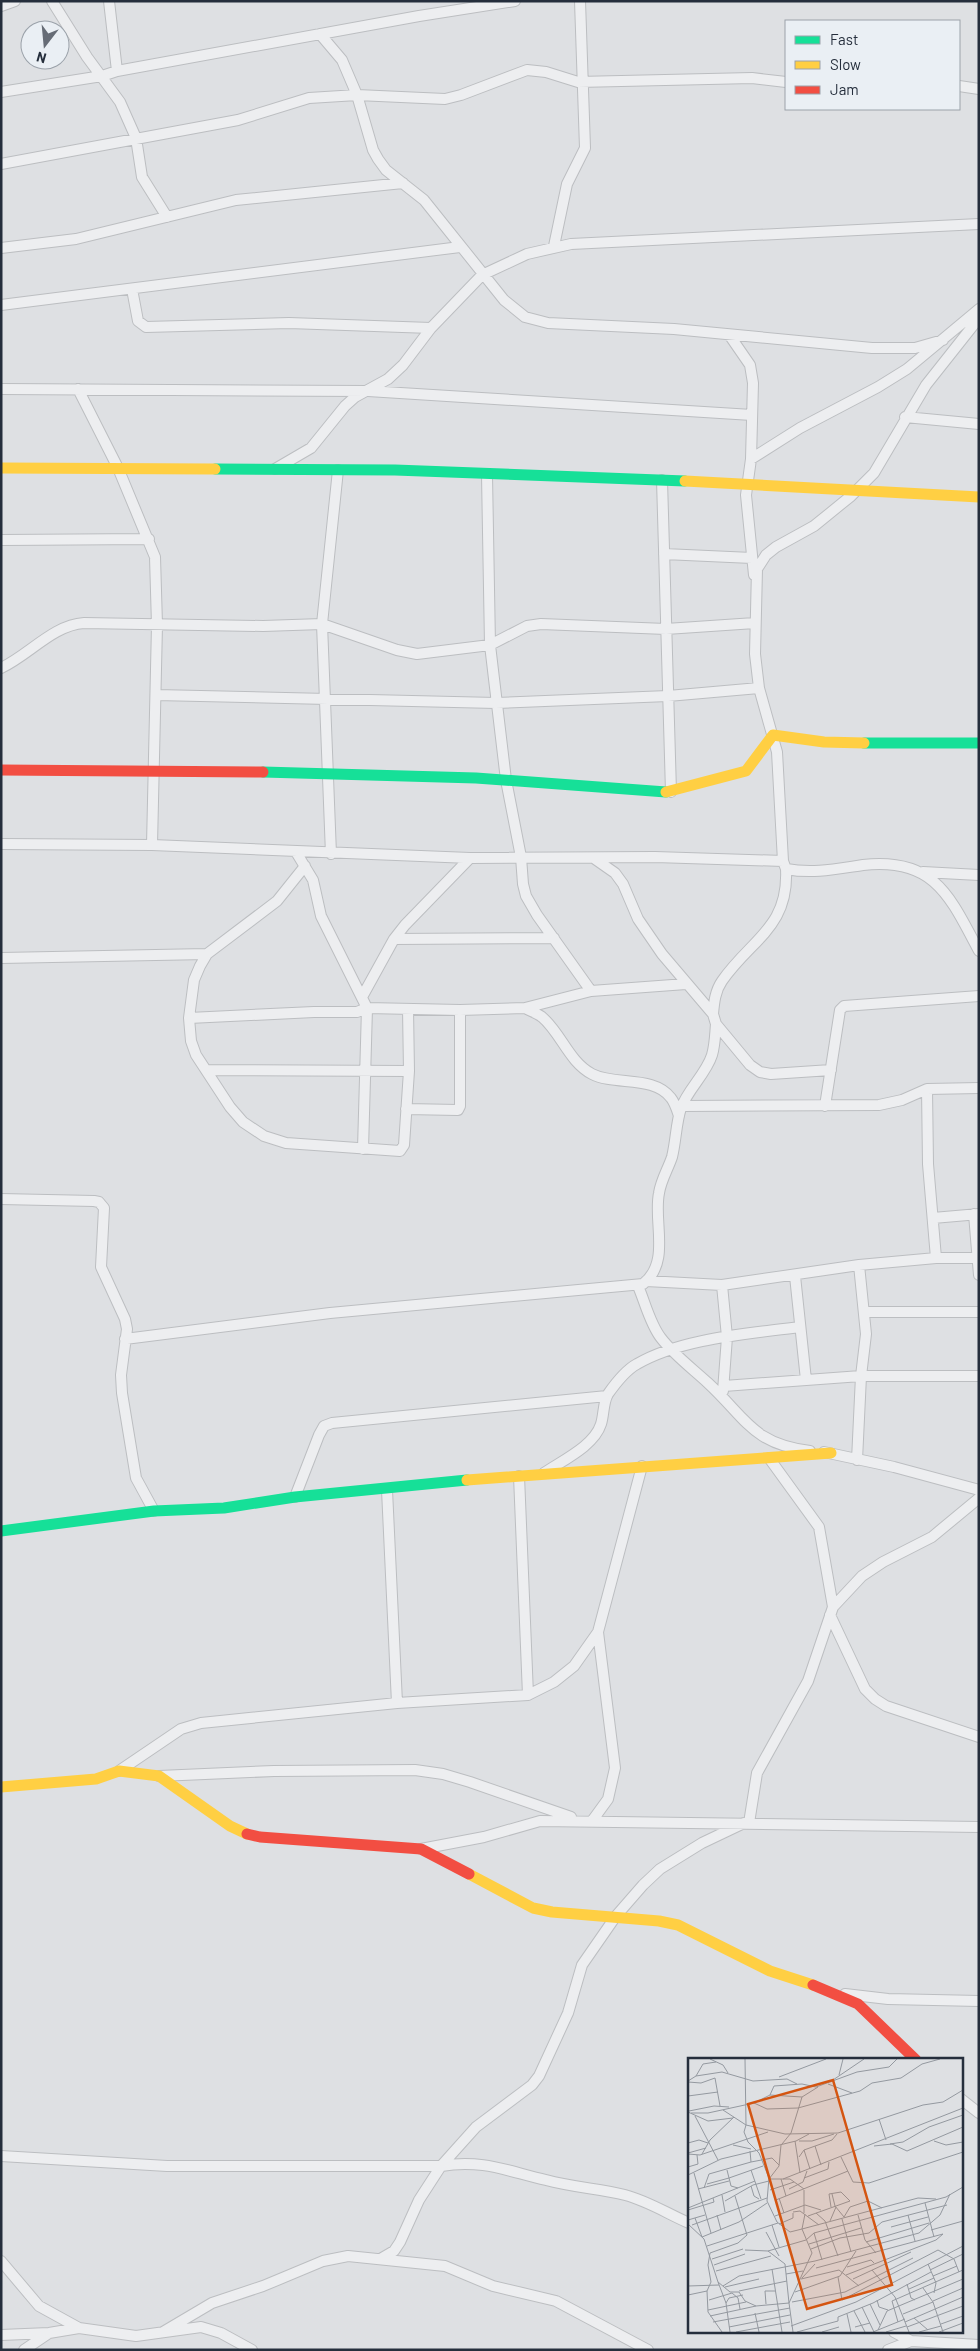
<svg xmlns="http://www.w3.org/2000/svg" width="980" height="2351" font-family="Barlow,sans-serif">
<rect width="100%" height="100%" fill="#dee0e3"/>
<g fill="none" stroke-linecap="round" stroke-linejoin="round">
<defs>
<path id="street" d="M52 1 87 57 120 102 136 138 142 177 167 217
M109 1 117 71
M1 6 15 1
M320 34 342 60 357 95 373 150 378 159 386 170 424 200 504 300 525 317 548 323 674 329 872 348H915L943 340
M959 86 979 89
M1 92 102 76 117 71 419 16 515 1
M1 164 238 120 309 98 357 95 445 99 461 95 527 70 546 72 578 82 752 78 786 82
M554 246 567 184 585 148 580 1
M1 248 76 239 236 200 403 183
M132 289 138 321 146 327 289 323 431 328
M1 305 460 247
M979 318 926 385 874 473 851 496 814 526 776 547 766 555 757 569 755 654 759 688 777 752 783 861 786 869C813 874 836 869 863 865 935 857 950 897 979 951
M730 336 750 365 753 383 751 459 746 495 754 575
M1 389 368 391 752 415
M78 389 118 468 155 557 157 625 152 845
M905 417 979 424
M751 459 800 428 878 387 907 369 979 309
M275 469 311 448 345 406 355 397 388 379 403 365 431 328 482 275 527 254 571 244 979 224
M487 475 490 645 506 780 521 857 523 884 526 896 537 915 591 991
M662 480 671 792
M1 540 149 539
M664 554 752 558
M1 668C29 655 53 625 84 623L263 626 322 624 397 650 417 654 490 645 527 626 541 624 666 629 755 623
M156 695 496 703 668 696 759 688
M1 844 152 845 470 858 655 857 783 861
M296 852 313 880 321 916 367 1008 363 1149
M331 854 322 624 338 470
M595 859 615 873 623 884 638 919 662 954 713 1014 716 1024 750 1065 760 1072 771 1074 831 1070
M305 866 277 901 207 954 200 966 194 980 189 1018 191 1041 196 1055 230 1107 243 1122 264 1136 286 1143 400 1151 404 1145 409 1071 408 1009
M923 872 979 875
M394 939 554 938
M1 958 207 954
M362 997 394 939 405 925 470 858
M525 1008C530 1011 537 1013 542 1017 561 1033 569 1062 592 1074 615 1086 654 1075 671 1098 675 1103 677 1110 679 1116
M713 1014C714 1003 715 991 722 981 751 939 789 928 786 869
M189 1018 314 1012H357L367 1008 460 1010 525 1008 591 991 686 984
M206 1070 409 1071
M927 1089 928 1164 936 1258
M682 1106 879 1105 902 1100 927 1089 979 1088
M825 1106 840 1010 844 1006 979 996
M406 1109 458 1110 460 1106V1010
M1 1199 94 1201 99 1202 104 1208 101 1267 125 1319 127 1329 121 1375 122 1393 136 1478 154 1511
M974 1214 979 1275
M933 1218 979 1214
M795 1276 806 1380
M646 1281 722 1285 859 1265 936 1258H977
M722 1285 727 1337 723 1391
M638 1286C645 1302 650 1324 661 1338 674 1355 693 1369 708 1383 746 1418 752 1444 810 1451
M864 1312H979
M125 1339 330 1313 643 1284C671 1262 653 1222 659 1193 661 1180 668 1169 672 1157 676 1141 676 1123 681 1108 688 1089 706 1074 712 1055 715 1045 715 1035 716 1024
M724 1386 861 1376H979
M824 1452 894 1467 979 1490
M769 1458 819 1527 833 1607
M857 1460 861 1376 866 1334 859 1265
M544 1473C563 1460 594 1446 601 1424 604 1415 603 1402 608 1394 615 1384 626 1370 637 1364 682 1338 748 1334 799 1327
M519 1476 528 1695
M387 1490 397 1703
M295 1497 319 1435 324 1426 332 1423 607 1396
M830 1615 865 1689 875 1699 886 1706 979 1737
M119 1771 181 1729 201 1723 397 1703 528 1695 554 1682 574 1666 598 1632 642 1466
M159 1776 274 1771 415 1770 443 1774 470 1782 571 1817
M592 1821 608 1799 615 1768 598 1632
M749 1823 757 1773 808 1681 833 1607 862 1576 883 1562 932 1537 979 1498
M421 1849 484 1837 540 1821 979 1827
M845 1994 888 1999 979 2001
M961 2099 979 2113
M1 2156 167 2166H441C482 2159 507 2171 546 2180 572 2187 600 2189 625 2195 648 2201 668 2214 689 2223
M382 2258 394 2251 400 2242 419 2200 441 2166 476 2127 532 2085 539 2076 568 2013 582 1965 616 1916 643 1885 660 1869 702 1843 744 1823
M1 2261 39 2306 79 2328
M163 2332 212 2303 263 2286 323 2261 348 2256 445 2266 493 2286 556 2301 648 2350
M894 2332 911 2341
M1 2335 49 2333 79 2328 136 2336 201 2327 221 2333 252 2350
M24 2350 49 2333
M888 2350 911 2341 979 2345"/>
</defs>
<use href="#street" stroke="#bcbec1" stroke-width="12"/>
<use href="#street" stroke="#edeef0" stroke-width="10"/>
<path stroke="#16e098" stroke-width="11" d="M215 469 395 470 685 481
M864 743H979
M263 772 476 778 666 792
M1 1531 154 1511 224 1508 295 1497 467 1480"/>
<path stroke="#ffcf43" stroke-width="11" d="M1 468 215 469
M685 481 979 497
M666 792 746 771 773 735 824 742 864 743
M467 1480 831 1453
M1 1787 96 1779 119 1771 159 1776 230 1826 247 1834
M469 1874 533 1908 552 1912 659 1921 678 1925 770 1971 813 1985"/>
<path stroke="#f24e42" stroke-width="11" d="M1 770 263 772
M247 1834 260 1837 421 1849 469 1874
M813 1985 858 2004 916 2060"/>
</g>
<g transform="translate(688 2058)">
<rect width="275" height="275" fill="#dee0e3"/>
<path fill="none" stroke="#9499a0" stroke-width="1" d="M22 1 35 7 40 15M151 17 155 1M8 18 15 6 28 4M91 19 138 1M0 23 8 18 34 14 65 23 99 21 109 26M0 24 13 25 27 20 32 48M142 24 176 1M140 26 164 35M82 37 86 28 114 26 128 29 169 14 201 9 209 1M0 38 30 34M66 45 79 51 110 50 172 33 184 25 213 20 234 6 252 1M35 52 58 67 57 1M1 53 26 48 41 49M0 54 20 63 45 60M3 55H20L66 45 82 37 114 39 130 29M7 58 30 102M191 61 198 82M107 83 112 115M111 83H124L146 76M246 83 258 87 275 84M0 85 11 82 20 85M94 86 103 75 114 39M202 86 215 84 241 69 275 57M45 87 63 91M127 88 133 107M186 88 204 86 219 93 275 69M116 92 122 111M62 93 63 104 84 100 91 107M0 95 18 90M0 96 12 97 80 74M14 96 22 82 46 59M111 99 116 92 144 82 149 76M153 99 165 124 181 125 275 94M0 109 10 106 9 97M39 112 43 128 50 130M63 112 73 141M6 115 23 175M0 117 33 101 108 83 121 76M41 120 75 108M116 120 140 111 141 104M81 121H102L116 131M81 121 91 108 93 87M93 121 98 138M95 121 275 50M19 126 41 120M63 128 66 138 71 141M16 130 21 116 63 104M10 131 41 123M101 131 115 124 119 113M82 132 106 124M116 132V155M144 136 147 148 156 159M34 137 37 154M91 140 96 155M88 142 160 113M37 143 65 127 81 123M237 145 246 179M117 147 133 152M143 149 141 136 153 134 162 143M0 150 67 123M0 152 26 144 25 140M105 154 112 153 131 167M128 155 137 163 150 198M29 157 33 172M170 157 177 182 188 195M220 157 227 183M87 158 117 147M120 158 162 143M156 159 162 149 180 143 194 150M7 160 14 179 51 164 79 145M154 161 163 194M0 162 17 157M142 163 148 149M0 166 16 181 30 224M91 166 105 160V155M4 167 79 140M84 167 91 189M203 169 240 159M114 171 230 140 248 141M114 171 117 156M243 172 275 163M78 174 91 198M126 175 134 202M178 184 241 165M121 186 173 170M19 188 90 165M123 191 152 180 181 175 194 164 259 147M57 192 80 193 118 182 126 175 258 139 275 129M24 201 55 191M240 206 248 225 246 235M26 207 57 196M159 209 183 202 186 205M128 210 255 176M84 211 94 274M184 212 207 239 221 274M242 212 275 196M28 213 83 198M98 216 115 213M158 217 248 182 255 176M245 218 269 208M150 219 154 242 250 192 266 201 271 214M114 220 127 206M113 221 151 212 171 228M165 221 223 194M219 226 223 240 227 242M0 228 31 227M35 228 51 218 127 203 231 175 252 157 262 136M37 229 71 221M235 230 245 244 255 274M221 231 246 220M51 233 99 223M107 234 152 218 168 193M0 237 19 233M21 242 44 235 50 240 52 251M189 242 191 249 200 252M245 243 275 230M104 244 157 234 225 200M38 245 41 240 55 237M78 246 77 233H87M182 246 192 267M174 249 186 274M20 252 58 244M166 253 177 274M67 255 71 274M159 256 163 274M215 256 245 244M22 258 68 248M226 260 240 272M25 264 102 250M210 264 204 243 275 212M217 264 275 239M253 266 275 258M103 268 168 244 275 188M41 269 102 257M167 269 182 265M219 269 275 248M190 272 199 253 275 221M34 274 20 254 19 233 23 224 20 207 22 195 50 185 59 177 47 138M42 274 38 245 30 224 42 234H51L57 243 68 248 101 245 97 206 80 193M48 274 102 264M105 274 101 245 124 195 114 171 102 174 89 164 79 143 81 120 71 95 60 84 56 74 58 67 97 76 150 75 235 47 255 44 275 32M109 274 150 263V259L185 245 243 214M134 274 151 269M185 274 217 261M198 274 218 268M231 274 253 268M251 274 275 265"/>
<path fill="#d45511" fill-opacity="0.15" stroke="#d45511" stroke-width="2.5" d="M145 22 204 227 119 251 60 46Z"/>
<rect width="275" height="275" fill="none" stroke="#252e3c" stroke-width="2.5"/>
</g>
<rect width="980" height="2351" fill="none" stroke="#252e3c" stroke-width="5"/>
<rect x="785" y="20" width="175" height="90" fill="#eaeff4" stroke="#9ba2aa"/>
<rect x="795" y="36" width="25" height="8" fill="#16e098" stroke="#9ba2aa"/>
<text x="830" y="45" font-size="15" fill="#252e3c">Fast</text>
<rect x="795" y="61" width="25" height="8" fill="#ffcf43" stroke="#9ba2aa"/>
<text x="830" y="70" font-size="15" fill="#252e3c">Slow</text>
<rect x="795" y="86" width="25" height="8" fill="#f24e42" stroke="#9ba2aa"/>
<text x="830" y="95" font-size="15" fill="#252e3c">Jam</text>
<g transform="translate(45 45) rotate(196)"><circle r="24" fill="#eaeff4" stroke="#9ba2aa"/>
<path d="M0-4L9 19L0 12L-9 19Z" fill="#666c76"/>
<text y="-8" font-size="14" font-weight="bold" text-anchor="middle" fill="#252e3c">N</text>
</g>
</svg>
